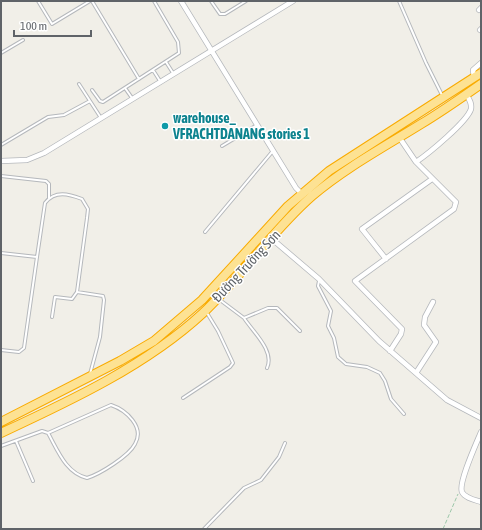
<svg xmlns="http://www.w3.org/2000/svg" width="482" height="530" font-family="'Asap Condensed',sans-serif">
<rect width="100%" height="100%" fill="#f1efe8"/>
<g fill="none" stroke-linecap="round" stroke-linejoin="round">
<defs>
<path id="lane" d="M38 1 52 24 90 1
M92 1 139 79
M211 1 220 14H225L246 1
M399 1 426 63 442 95
M1 53 23 40
M166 62 173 73
M153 70 160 81
M79 84 101 118
M125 88 132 98
M92 90 100 101 103 102 179 53 178 42 154 1
M1 145 48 117 64 115 90 101
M222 146 257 125
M1 176 46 181 49 184V198
M205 232 272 152
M1 253 37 257 24 348 19 352 1 350
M37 257 45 203C55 190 69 194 82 199L88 209 87 218 77 292 103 296 104 300 100 337 90 374
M319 281 318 286 331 311 328 326 334 338 338 357 346 364 367 367 380 373 385 381 391 399 404 414
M220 300 244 318 268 308H277L300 331
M52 317 55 297 72 299 77 292
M244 318C253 332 275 351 267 368
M183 398 230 367 233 363 218 331 207 313
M16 441 33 481
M1 446 42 431 48 433C58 451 66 473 87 478 100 474 129 456 135 444 145 427 126 410 111 405L48 433
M204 529 244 488 261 480 279 457 285 443"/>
<path id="street" d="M181 1 296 188 302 194
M479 10 481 8
M480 30 481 29
M474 78 473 70 481 63
M399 137 416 162
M1 161 27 160 44 153 293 1
M272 239 319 279 379 341 447 400 481 418
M386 259 362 229 432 179
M390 351 401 334 402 329 355 281 454 209 456 202 416 162C428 154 467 122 471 109 472 103 469 99 466 94
M416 373 436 342 424 325 425 317 433 302
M481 432C477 442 458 483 462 492 465 498 475 500 481 502"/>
<path id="highway" d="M1 422 120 361 154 341 202 300 288 206 329 171 481 73
M1 433C70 401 147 365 203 313 242 276 272 231 312 196 345 168 384 147 421 124 441 112 461 98 481 84"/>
</defs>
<use href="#lane" stroke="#b5b8bc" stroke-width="4"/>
<use href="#street" stroke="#b5b8bc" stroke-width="6"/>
<use href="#highway" stroke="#f9ab00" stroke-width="10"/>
<path stroke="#9cc7a9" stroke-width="1" stroke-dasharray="4 2" stroke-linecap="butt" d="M443 529 458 494"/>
<use href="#lane" stroke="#fff" stroke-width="2"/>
<use href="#street" stroke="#fff" stroke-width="4.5"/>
<use href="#highway" stroke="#fde293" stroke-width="8"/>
</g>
<circle fill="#0f9aa8" stroke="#fff" stroke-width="1.5" cx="165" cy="126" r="4"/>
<g text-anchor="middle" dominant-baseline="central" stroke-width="3" stroke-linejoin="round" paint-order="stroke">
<g font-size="14" font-weight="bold" fill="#0d838f" stroke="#fff" text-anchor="start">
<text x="173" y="118">warehouse_<tspan x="173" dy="16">VFRACHTDANANG stories 1</tspan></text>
</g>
<g font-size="14" fill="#5f6368" stroke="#fff">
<text transform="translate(246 266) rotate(-47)">Đường Trường Sơn</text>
</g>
</g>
<rect width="482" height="530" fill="none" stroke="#5f6368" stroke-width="4"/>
<path d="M14 30v6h77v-6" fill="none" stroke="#5f6368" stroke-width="2"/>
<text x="20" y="30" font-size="12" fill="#5f6368" stroke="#ffffff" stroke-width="3" paint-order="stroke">100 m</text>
</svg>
